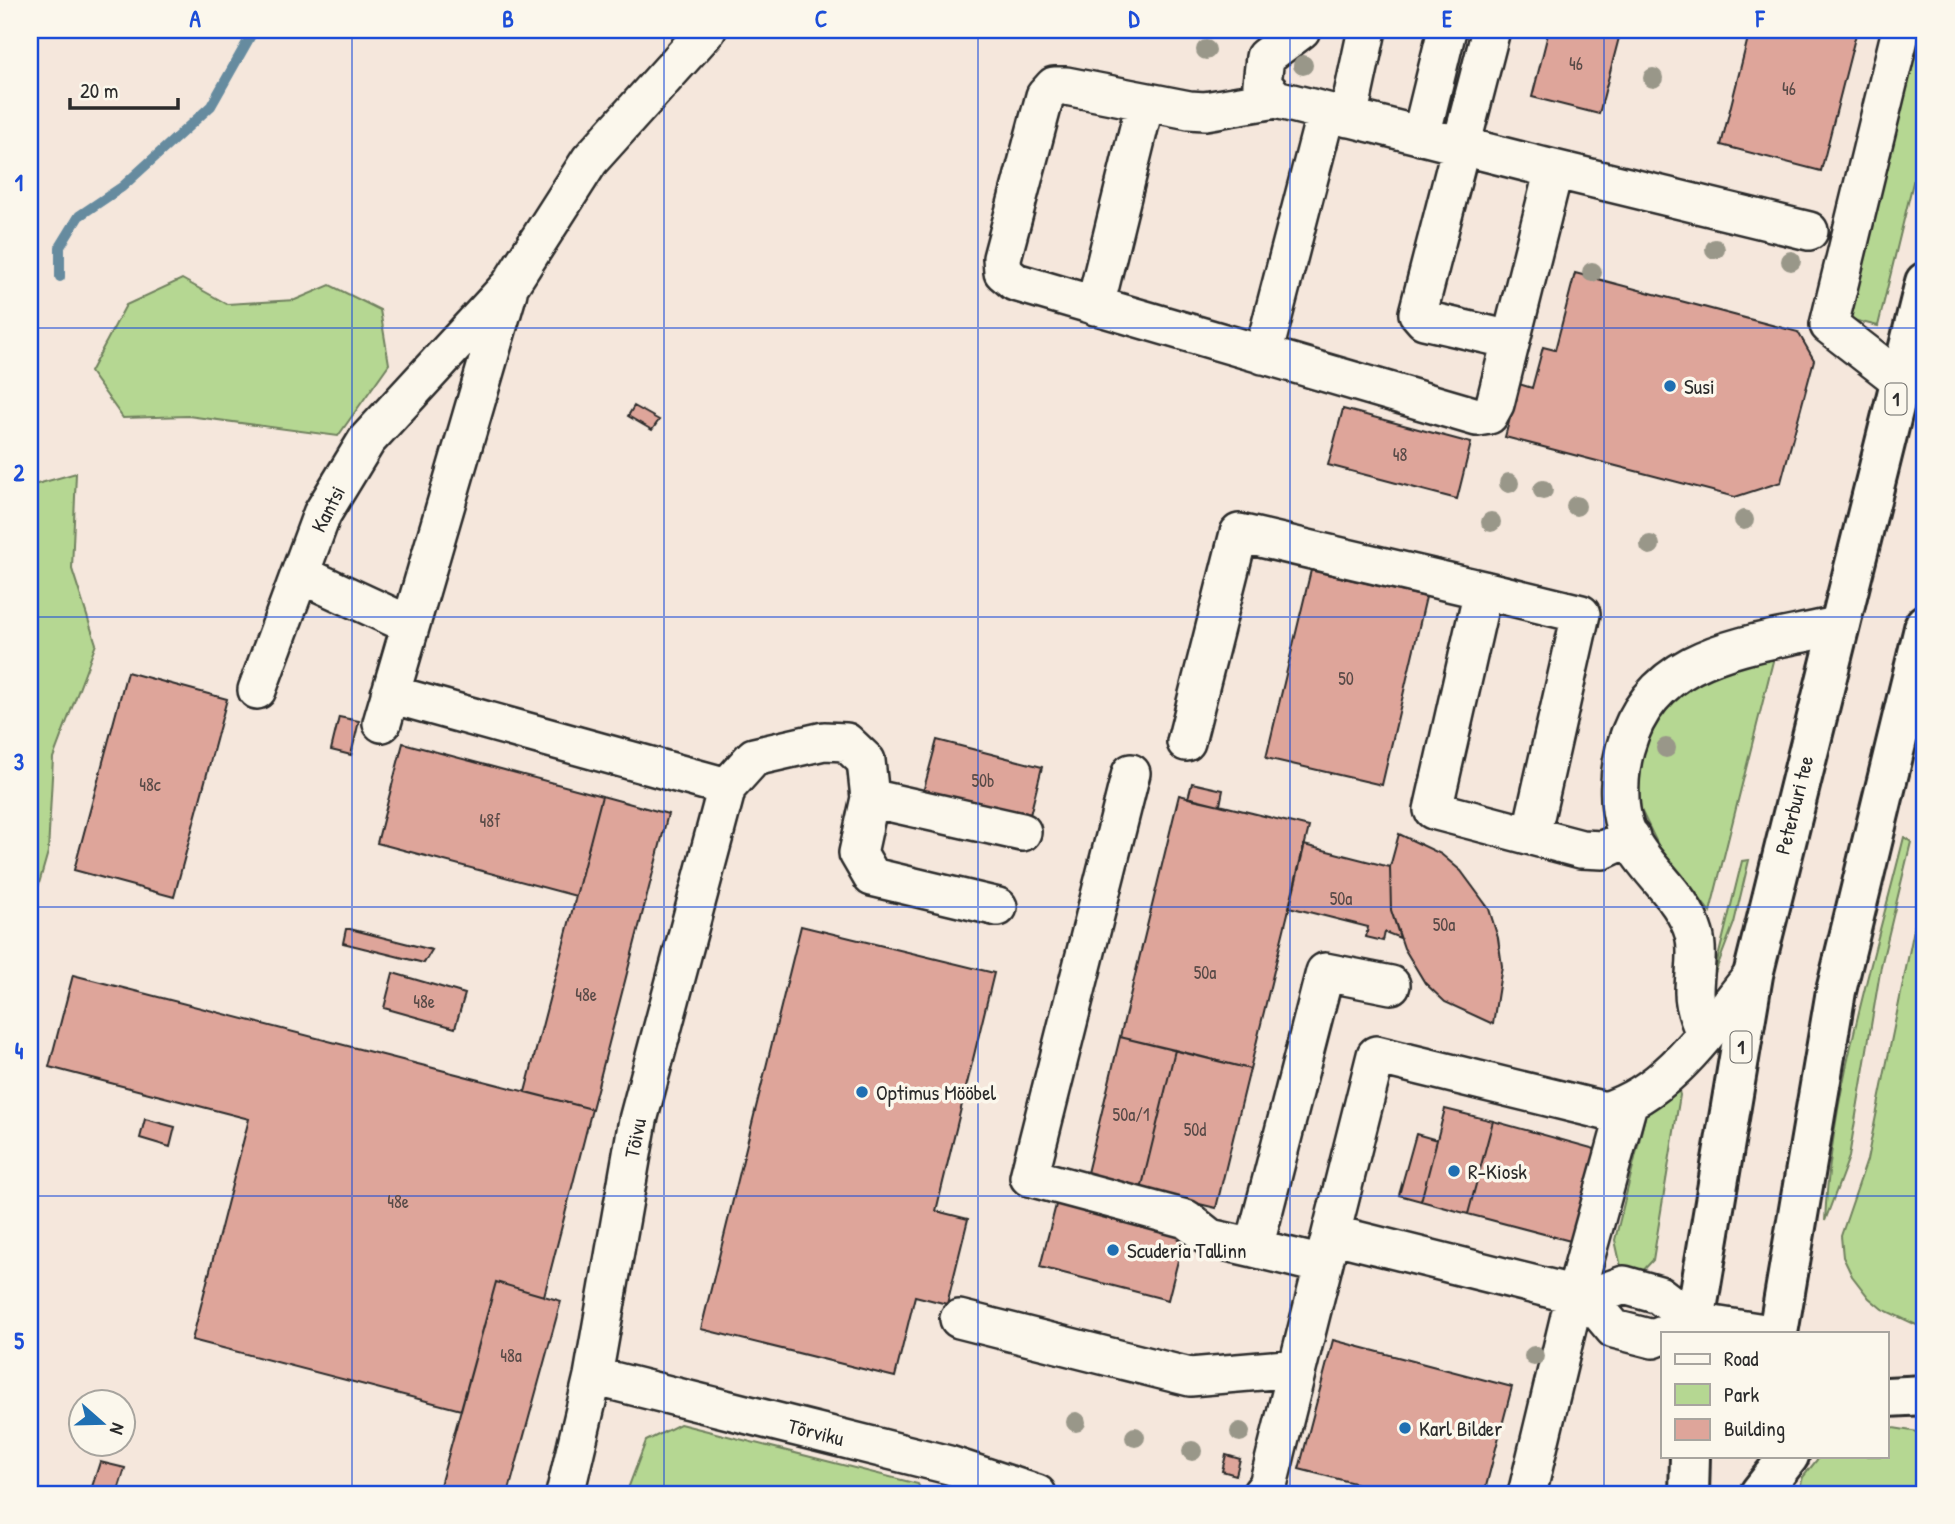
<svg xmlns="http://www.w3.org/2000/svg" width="1955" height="1524" font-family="'Patrick Hand',sans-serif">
<rect width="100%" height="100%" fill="#f5e7dc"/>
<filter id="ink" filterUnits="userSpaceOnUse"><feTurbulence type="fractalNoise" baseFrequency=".0143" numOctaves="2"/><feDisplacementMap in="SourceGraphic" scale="14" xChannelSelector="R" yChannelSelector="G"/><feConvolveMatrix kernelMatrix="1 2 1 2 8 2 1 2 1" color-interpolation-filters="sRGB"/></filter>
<g filter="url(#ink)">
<path fill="#b5d792" stroke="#70815e" stroke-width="2" d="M1917 30H1925V133L1878 326 1841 317Z
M182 279 227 304 295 300 330 285 380 310 389 364 338 436 188 416 123 418 90 372 126 305Z
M76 473 72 569 96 644 53 758 48 852 30 915V486Z
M1774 657 1710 912 1659 847 1641 810 1634 767 1649 727 1671 692 1706 672Z
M1904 837 1911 842 1881 966 1849 1157 1825 1221C1831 1092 1873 962 1904 837Z
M1749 860 1734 923 1713 978 1742 861Z
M1925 875V1329L1882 1309 1869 1298 1852 1276 1843 1257 1841 1236 1867 1160Z
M1677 1084 1680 1095 1653 1260 1639 1275 1621 1267 1615 1240 1646 1113 1665 1090Z
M680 1424 918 1484 923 1494H626L646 1441Z
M1887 1427 1925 1433V1494H1798L1803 1477 1820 1456H1887Z"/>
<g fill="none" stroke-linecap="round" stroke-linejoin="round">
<path stroke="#668b9f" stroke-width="10" d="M60 277V247L79 216 122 187 211 106 254 30"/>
</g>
<path fill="#dea59a" stroke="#2b2b2b" stroke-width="2" d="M1549 30H1621L1599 114 1532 97Z
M1750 30H1857L1821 171 1721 145Z
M1575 273 1798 332 1814 360 1781 482 1735 497 1505 437 1519 384 1532 388 1543 347 1555 350Z
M634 406 659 420 652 430 628 416Z
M1343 409 1471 443 1457 499 1328 465Z
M1311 570 1426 597 1382 785 1266 758Z
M127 672 227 699 174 897 74 870Z
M339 717 359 721 351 755 331 750Z
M937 740 1042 767 1029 819 923 792Z
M403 743 602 796 576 896 377 843Z
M1192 783 1223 790 1220 805 1188 798Z
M1179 795 1309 827 1250 1069 1120 1037Z
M602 796 668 814 592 1109 525 1092Z
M1399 834 1441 854 1461 871 1489 909 1498 938 1502 966 1493 1024 1445 1002 1425 983 1404 948 1391 910 1390 867Z
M1304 845 1390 867 1391 910 1400 938 1385 932 1383 941 1366 937 1368 927 1289 907Z
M801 926 994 973 936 1211 968 1219 947 1304 915 1296 895 1377 701 1329Z
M346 929H350L432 950 424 963 343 943Z
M393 973 465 994 455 1028 384 1008Z
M73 975 592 1109 544 1296 496 1282 461 1410 192 1340 249 1119 49 1067Z
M1120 1037 1175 1050 1141 1190 1086 1177Z
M1175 1050 1250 1069 1216 1208 1141 1190Z
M1445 1109 1493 1121 1468 1214 1421 1201Z
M145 1119 175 1127 170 1147 140 1138Z
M1493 1121 1602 1151 1578 1243 1468 1214Z
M1416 1134 1437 1140 1421 1201 1399 1195Z
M1057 1201 1185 1233 1168 1300 1040 1267Z
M496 1282 561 1301 508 1494H458L439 1489Z
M1333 1340 1512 1387 1484 1494H1397L1299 1469Z
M1226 1455 1240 1459 1236 1475 1222 1471Z
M100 1462 125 1468 117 1494 91 1490Z"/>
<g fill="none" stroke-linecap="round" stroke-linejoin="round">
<defs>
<path id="minor" d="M1491 30 1418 313 1424 320 1511 340
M1276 99 1205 111 1189 110 1066 86H1054L1045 96 1002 258 1003 272 1015 282 1477 417 1489 415 1495 404 1551 181 1549 172 1541 166 1276 99 1262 84 1265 57 1301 30
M1348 118 1367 30
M1421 136 1447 30
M1541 166 1809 231
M1095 306 1145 103
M1263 355 1326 112
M1900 380 1829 325 1901 30
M300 574 410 625
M1483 590 1581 614 1531 835
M257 690 322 514 367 440 510 285 590 160 707 30
M390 694 727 787
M382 723 508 292
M1186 742 1239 533 1483 590 1433 810 1581 849 1603 850 1631 837
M1131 773 1029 1177 1186 1219 1210 1238 1254 1248
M870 798 1022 832
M1705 1033C1699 1020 1694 1007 1694 992 1694 973 1699 953 1694 934 1682 892 1640 868 1625 827 1617 803 1619 773 1625 749 1653 647 1755 646 1840 625
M1331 1234 1376 1055 1605 1111C1671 1091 1711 1026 1753 975
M1323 1265 1254 1248 1325 972 1391 985
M1588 1298 1614 1329 1653 1339 1663 1335
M959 1319 1190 1377 1297 1368
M593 1376 949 1465 1037 1494
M565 1494 593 1376 638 1120 727 787 754 757 824 741 846 742 866 761 870 798 858 853 872 877 998 907
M1261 1494 1268 1485 1331 1234 1588 1298 1624 1285 1659 1295 1694 1322 1764 1333
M1527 1494 1575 1295 1628 1104"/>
<path id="highway" d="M1693 1333 1753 975 1925 282
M1778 1333 1836 991 1925 624
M1887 1397 1925 1395
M1760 1493 1789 1456
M1689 1494 1690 1456"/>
</defs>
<use href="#minor" stroke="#2b2b2b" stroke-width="42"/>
<use href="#highway" stroke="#2b2b2b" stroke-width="44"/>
<use href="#minor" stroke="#fbf7ec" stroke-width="37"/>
<use href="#highway" stroke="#fbf7ec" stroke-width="38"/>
</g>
<g fill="#999789">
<circle cx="1206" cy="50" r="10"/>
<circle cx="1303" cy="65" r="10"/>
<circle cx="1653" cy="78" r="10"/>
<circle cx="1715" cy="249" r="10"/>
<circle cx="1791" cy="261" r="10"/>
<circle cx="1592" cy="272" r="10"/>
<circle cx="1509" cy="483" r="10"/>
<circle cx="1543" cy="490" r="10"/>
<circle cx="1576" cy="506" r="10"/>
<circle cx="1744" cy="520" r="10"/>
<circle cx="1491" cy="522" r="10"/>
<circle cx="1650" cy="545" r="10"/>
<circle cx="1666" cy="748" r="10"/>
<circle cx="1534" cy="1356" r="10"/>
<circle cx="1076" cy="1422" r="10"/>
<circle cx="1240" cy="1432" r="10"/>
<circle cx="1135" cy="1437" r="10"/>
<circle cx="1192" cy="1451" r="10"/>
</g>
</g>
<path fill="none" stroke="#1d4ed8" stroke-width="2" stroke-opacity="0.55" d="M352 30V1494M664 30V1494M978 30V1494M1290 30V1494M1604 30V1494M30 328H1925M30 617H1925M30 907H1925M30 1196H1925"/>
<g fill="#1f6fb2" stroke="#fbf7ec" stroke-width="2.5">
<circle cx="1670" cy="386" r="7"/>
<circle cx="862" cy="1092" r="7"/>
<circle cx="1454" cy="1171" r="7"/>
<circle cx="1113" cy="1250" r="7"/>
<circle cx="1405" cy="1428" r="7"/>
</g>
<g text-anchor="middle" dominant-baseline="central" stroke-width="7" stroke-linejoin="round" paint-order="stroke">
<g font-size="18" fill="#584a47">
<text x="1576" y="63">46</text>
<text x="1789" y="88">46</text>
<text x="1400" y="454">48</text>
<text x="1346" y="678">50</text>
<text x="983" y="780">50b</text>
<text x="150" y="784">48c</text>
<text x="490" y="820">48f</text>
<text x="1341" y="898">50a</text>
<text x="1444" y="924">50a</text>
<text x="1205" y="972">50a</text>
<text x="586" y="994">48e</text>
<text x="424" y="1001">48e</text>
<text x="1131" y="1114">50a/1</text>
<text x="1195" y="1129">50d</text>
<text x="398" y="1201">48e</text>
<text x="511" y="1355">48a</text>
</g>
<g fill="#fbf7ec" stroke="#696865" stroke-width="2">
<rect x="1885.5" y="383.5" width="21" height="31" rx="5"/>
<rect x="1730.5" y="1031.5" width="21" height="31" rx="5"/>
</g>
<g font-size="19" font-weight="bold" fill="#2b2b2b">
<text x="1896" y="399">1</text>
<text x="1741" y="1047">1</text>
</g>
<g font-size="21" fill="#2b2b2b" stroke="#fbf7ec" text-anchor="start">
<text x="1684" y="386">Susi</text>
<text x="876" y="1092">Optimus Mööbel</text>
<text x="1468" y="1171">R-Kiosk</text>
<text x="1127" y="1250">Scuderia Tallinn</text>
<text x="1419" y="1428">Karl Bilder</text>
</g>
<g font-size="21" fill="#2b2b2b" stroke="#fbf7ec">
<text transform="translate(328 509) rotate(-63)">Kantsi</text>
<text transform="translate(1794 805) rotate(-76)">Peterburi tee</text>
<text transform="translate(635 1138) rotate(-79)">Tõivu</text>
<text transform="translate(816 1432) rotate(14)">Tõrviku</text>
</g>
</g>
<rect width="1955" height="1524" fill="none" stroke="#fbf7ec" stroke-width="77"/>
<rect x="1661" y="1332" width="228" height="126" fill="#fbf7ec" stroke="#a8a59f" stroke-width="2"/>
<rect x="1675" y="1354" width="35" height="10" fill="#fbf7ec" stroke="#a8a59f" stroke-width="2"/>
<text x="1724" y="1366" font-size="21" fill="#2b2b2b">Road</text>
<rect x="1675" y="1384" width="35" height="21" fill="#b5d792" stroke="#a8a59f" stroke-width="2"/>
<text x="1724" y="1402" font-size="21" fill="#2b2b2b">Park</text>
<rect x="1675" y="1419" width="35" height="21" fill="#dea59a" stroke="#a8a59f" stroke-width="2"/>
<text x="1724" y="1436" font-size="21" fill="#2b2b2b">Building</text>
<g transform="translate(102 1423) rotate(110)"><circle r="33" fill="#fbf7ec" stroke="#a8a59f" stroke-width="2"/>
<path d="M0-5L12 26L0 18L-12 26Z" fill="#1f6fb2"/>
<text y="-10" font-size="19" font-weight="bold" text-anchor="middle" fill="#2b2b2b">N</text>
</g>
<path d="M70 98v10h108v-10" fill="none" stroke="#2b2b2b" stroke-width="3.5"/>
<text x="80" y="98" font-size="21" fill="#2b2b2b" stroke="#fbf7ec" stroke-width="5" paint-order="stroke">20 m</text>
<rect x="38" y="38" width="1878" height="1448" fill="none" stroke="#1d4ed8" stroke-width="2.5"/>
<g font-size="23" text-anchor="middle" font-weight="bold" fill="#1d4ed8">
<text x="195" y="27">A</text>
<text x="508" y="27">B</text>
<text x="821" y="27">C</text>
<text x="1134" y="27">D</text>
<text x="1447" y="27">E</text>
<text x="1760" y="27">F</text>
<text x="19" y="191">1</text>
<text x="19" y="481">2</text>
<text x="19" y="770">3</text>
<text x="19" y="1059">4</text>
<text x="19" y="1349">5</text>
</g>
</svg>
